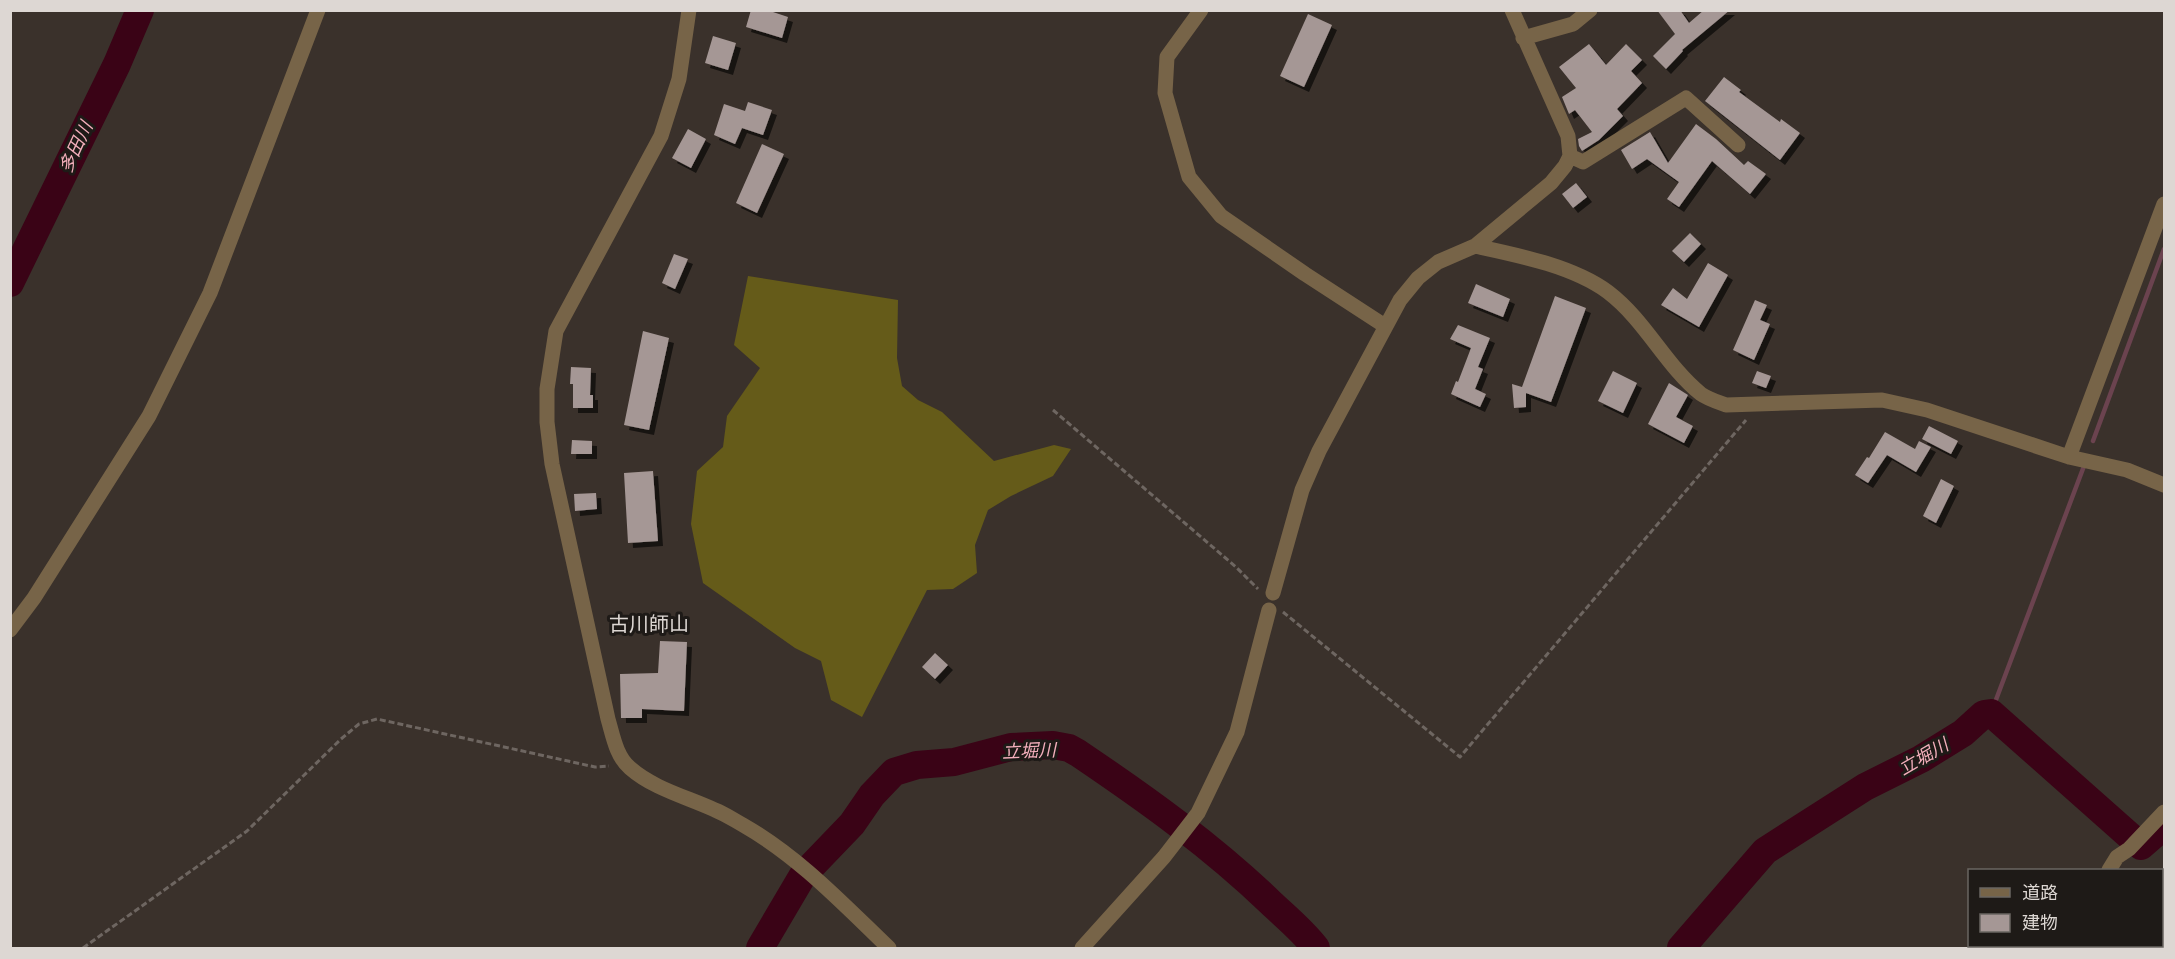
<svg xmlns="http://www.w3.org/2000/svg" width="2175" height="959" font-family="Manrope,'Noto Sans JP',sans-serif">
<defs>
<filter id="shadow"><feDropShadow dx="5" dy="5" stdDeviation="0" flood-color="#0009"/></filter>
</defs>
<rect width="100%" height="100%" fill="#3a312b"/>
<path fill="#655b19" d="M748 276 898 300 897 358 902 386 918 400 942 412 994 461 1054 445 1071 449 1053 476 1011 496 988 510 975 545 977 573 953 589 927 590 862 717 831 700 821 661 795 648 703 583 691 524 697 471 723 447 727 416 760 368 734 345Z"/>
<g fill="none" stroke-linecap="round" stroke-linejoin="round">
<path stroke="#6b434f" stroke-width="4.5" d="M2093 441 2164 249
M1991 713 2084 466"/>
<path stroke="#3a0316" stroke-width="28" d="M10 283 117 64 140 10
M760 948 803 875 852 824 872 795 894 772 917 765 954 762 1011 747 1053 745 1069 748 1078 753C1146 799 1212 846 1271 903 1287 918 1303 931 1316 948
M1681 948 1765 851 1865 787 1921 759 1963 733 1984 714 1991 713 2141 846 2164 826"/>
</g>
<path fill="#a59795" filter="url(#shadow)" d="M751 10H767L788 17 782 38 746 27Z
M1657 10H1680L1689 23 1704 10H1730L1682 50 1683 51 1666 69 1653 56 1675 34Z
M1308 14 1332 25 1304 87 1280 76Z
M713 36 736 43 728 70 705 63Z
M1589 44 1606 65 1626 44 1642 60 1631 71 1642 83 1617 109 1623 116 1599 140 1582 151 1579 146 1578 139 1592 132 1575 110 1569 114 1562 97 1576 88 1559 67Z
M1724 77 1741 90 1739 92 1780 122 1781 119 1800 133 1780 160 1705 101Z
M748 102 772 110 763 135 742 128 735 144 714 135 724 104 745 111Z
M1696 124 1716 139 1744 165 1748 161 1766 174 1750 194 1712 161 1679 207 1667 199 1679 182 1647 159 1632 169 1621 150 1650 132 1668 163Z
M688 129 706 139 691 168 672 158Z
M762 144 784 154 757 213 736 203Z
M1576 183 1587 197 1573 208 1562 194Z
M1690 233 1701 244 1684 262 1672 251Z
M674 254 688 259 675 289 662 283Z
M1708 263 1728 275 1699 327 1661 305 1673 288 1687 299Z
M1476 284 1510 299 1503 317 1468 303Z
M1555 296 1586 308 1551 402 1526 393V407L1514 408 1512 384 1522 387Z
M1755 300 1767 305 1760 320 1770 324 1754 360 1733 350Z
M1458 325 1490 338 1478 367 1483 369 1475 389 1486 394 1480 407 1451 394 1456 381 1458 382 1471 348 1450 339Z
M643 331 669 338 649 430 624 425Z
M571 367 591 368 590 395H593V408H573V384H570Z
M1613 371 1637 383 1623 413 1598 401Z
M1757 371 1771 376 1766 388 1752 383Z
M1669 383 1688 395 1676 417 1693 426 1684 443 1648 424Z
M1929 426 1958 441 1951 454 1922 439Z
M1885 432 1915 449 1919 441 1931 447 1916 472 1887 455 1868 483 1855 475 1867 457 1869 458Z
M572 440 592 441V454H571Z
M653 471 658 541 628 543 624 473Z
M1941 479 1954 486 1936 523 1923 516Z
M596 493 597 509 575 511 574 494Z
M660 641 687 642 684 711 642 709V718H621L620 674 658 673Z
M935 653 948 665 935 679 922 667Z"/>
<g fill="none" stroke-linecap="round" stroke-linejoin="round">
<path stroke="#6e6661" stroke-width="3" stroke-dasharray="6 3" stroke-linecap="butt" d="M1053 410 1236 567 1258 589
M1283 612 1460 757 1746 420
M83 948 247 831 341 739 359 724 377 719 595 767 609 766"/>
<path stroke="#776448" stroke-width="15" d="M689 10 679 79 661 136 556 331 547 389V422L552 464 608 719C613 736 616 756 630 768 654 789 687 797 715 810 725 814 734 820 743 825 799 857 843 904 889 948
M1201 10 1167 57 1165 93 1189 177 1221 216 1305 274 1385 326
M1523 38 1573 24 1590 10
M1570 156 1583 162 1686 98 1738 145
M1475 246C1517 255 1573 266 1608 292 1646 321 1665 365 1701 394 1708 399 1718 402 1726 405L1882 400 1927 410 2069 457 2127 470 2164 485
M2069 457 2164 204
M1273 593 1302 490 1319 451 1400 300 1418 278 1438 262 1475 246 1551 183 1565 166 1570 156 1568 136 1512 10
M10 630 34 598 149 416 210 293 318 10
M2109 870 2117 857 2129 849 2164 812
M2129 946 2130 948
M1082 948 1164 857 1198 813 1237 732 1269 610"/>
</g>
<g text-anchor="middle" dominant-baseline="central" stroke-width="6" stroke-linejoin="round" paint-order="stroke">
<g font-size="18" font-style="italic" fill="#f4afbc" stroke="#1e1a17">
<text transform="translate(75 147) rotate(-65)">多田川</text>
<text transform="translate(1029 750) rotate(-2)">立堀川</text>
<text transform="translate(1923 756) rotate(-30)">立堀川</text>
</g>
<g font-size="20" fill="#ddd7d3" stroke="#1e1a17">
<text x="649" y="623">古川師山</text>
</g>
</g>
<rect width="2175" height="959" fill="none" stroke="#ddd7d3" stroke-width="24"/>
<rect x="1968" y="869" width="195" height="78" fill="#1e1a17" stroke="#6a6662" stroke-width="1.5"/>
<rect x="1980" y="888" width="30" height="9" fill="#776448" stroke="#6a6662" stroke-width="1.5"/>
<text x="2022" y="899" font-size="18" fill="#ddd7d3">道路</text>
<rect x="1980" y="914" width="30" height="18" fill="#a59795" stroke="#6a6662" stroke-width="1.5"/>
<text x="2022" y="929" font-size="18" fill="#ddd7d3">建物</text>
</svg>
